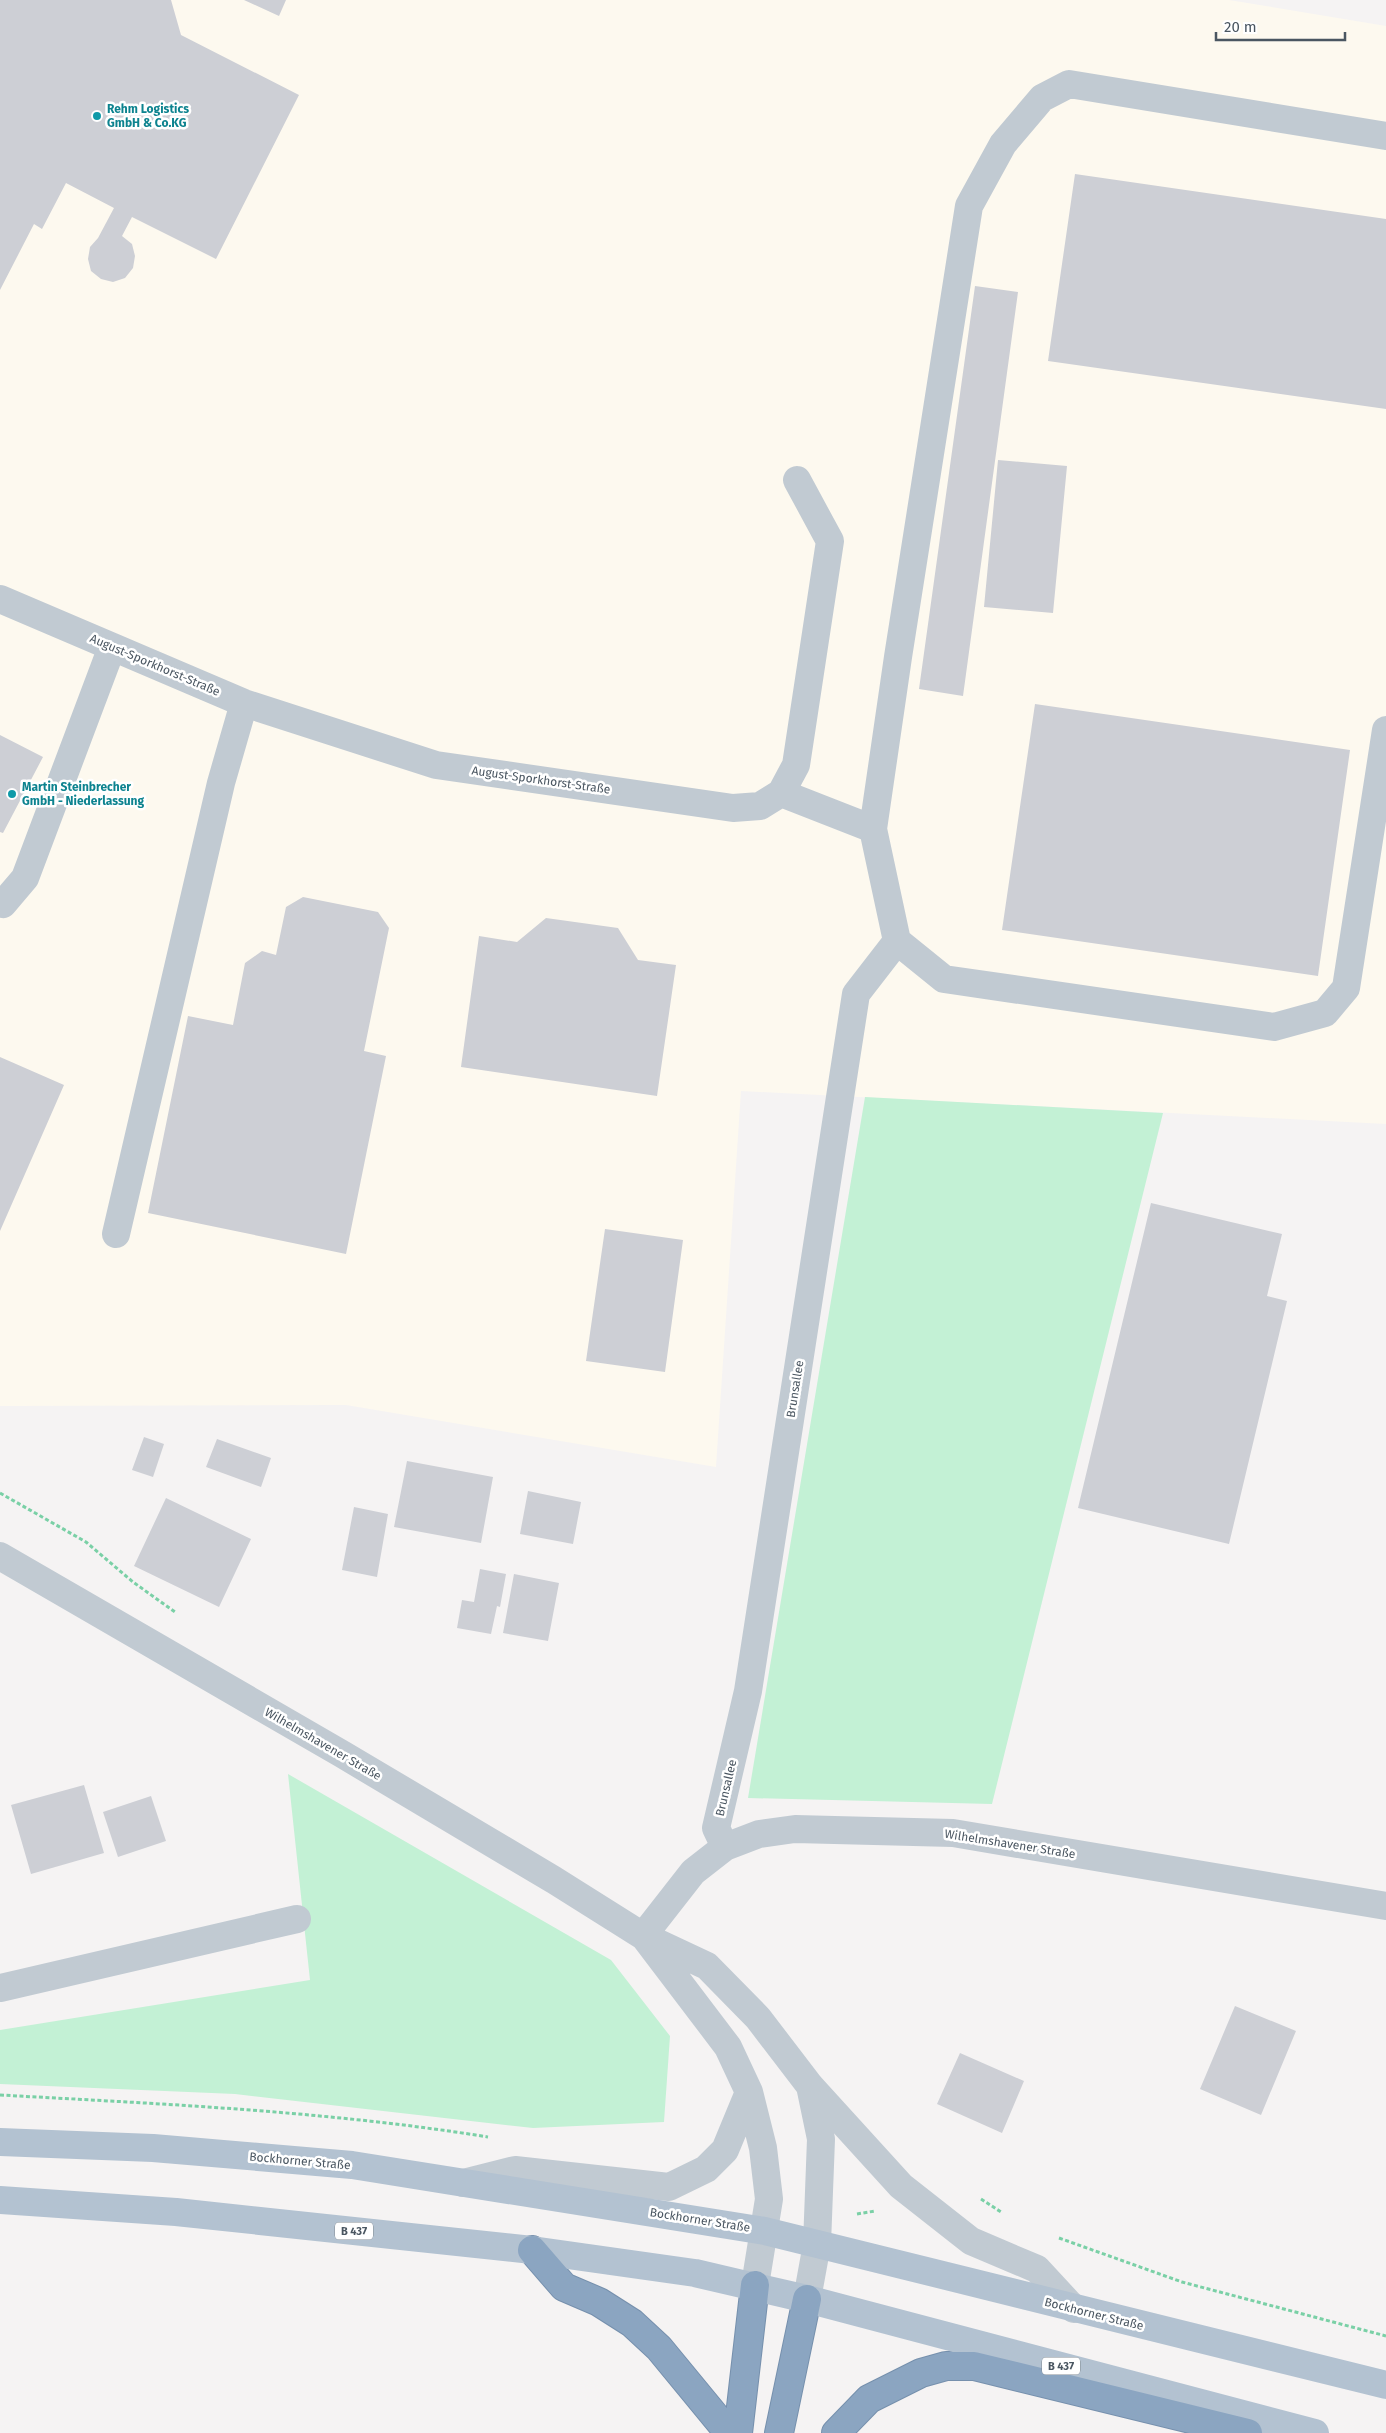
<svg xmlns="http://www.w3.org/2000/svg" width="1386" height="2433" font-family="'Fira Sans',sans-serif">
<rect width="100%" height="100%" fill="#f5f3f3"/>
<path fill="#fdf9ef" d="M0 0H1229L1386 26V1124L741 1091 716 1467 346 1405 0 1406Z"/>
<path fill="#c3f1d5" d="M865 1097 1163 1113 992 1804 748 1798Z
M288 1774 611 1960 670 2036 664 2122 533 2128 235 2094 0 2084V2030L310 1980Z"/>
<path fill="#cdcfd5" d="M0 0H171L181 35 299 95 216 259 132 217 122 236 132 244 135 256 133 268 125 278 113 282 101 279 91 271 88 259 90 247 98 238 114 208 66 183 42 229 34 224 0 290Z
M244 0H286L279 16Z
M1075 174 1386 219V409L1048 361Z
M975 286 1018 292 963 696 919 689Z
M998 460 1067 466 1053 613 984 607Z
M1035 704 1350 750 1318 976 1002 930Z
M0 735 43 757 3 833 0 832Z
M303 897 378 912 389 928 364 1051 386 1056 346 1254 148 1213 188 1016 233 1025 245 963 262 951 276 955 286 907Z
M546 918 618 928 638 960 676 965 657 1096 461 1067 479 936 517 942Z
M0 1057 64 1085 0 1231Z
M1151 1203 1282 1234 1267 1296 1287 1301 1229 1544 1078 1508Z
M605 1229 683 1240 665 1372 586 1361Z
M144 1437 164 1444 153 1477 132 1470Z
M217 1439 271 1458 261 1487 206 1467Z
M407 1461 493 1477 481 1543 394 1527Z
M528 1491 581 1502 573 1544 520 1534Z
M166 1498 251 1539 219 1607 134 1566Z
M354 1507 388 1514 377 1577 342 1570Z
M480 1569 506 1574 500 1607 497 1606 491 1634 457 1628 462 1600 474 1602Z
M514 1574 559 1583 548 1641 503 1633Z
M84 1785 104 1853 31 1874 11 1805Z
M151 1796 166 1841 118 1857 103 1812Z
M1235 2006 1296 2031 1261 2115 1200 2089Z
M960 2053 1024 2081 1002 2133 937 2104Z"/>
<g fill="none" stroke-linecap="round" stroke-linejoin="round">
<defs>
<path id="highway" d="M532 2250 564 2287 599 2302 632 2323 659 2348 729 2433
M738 2433 755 2285
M779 2433 807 2299
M836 2433 869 2399 921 2373 946 2366H974L1248 2433"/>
</defs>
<use href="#highway" stroke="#7690ad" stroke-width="30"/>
<path stroke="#7ad0a6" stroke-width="3" stroke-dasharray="4 2.5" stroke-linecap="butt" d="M0 1493 86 1542 133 1582 175 1612
M0 2095C163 2104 327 2111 488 2137
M981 2199 1001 2212
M857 2214 875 2211
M1059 2238 1182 2282 1386 2336"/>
<path stroke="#c1cad2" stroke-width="28" d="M1386 136 1069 84 1042 98 1003 144 969 206 898 657 873 829 897 941 944 979 1274 1027 1325 1013 1346 988 1386 730
M0 599 244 703 436 765 733 808 760 806 781 793 796 765 830 541 797 480
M781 793 873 829
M0 903 3 904 25 878 112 647
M116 1234 221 783 244 703
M0 1556 342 1754 554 1880 643 1936 707 1966 758 2018 810 2086 901 2186 971 2241 1037 2269 1074 2309
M725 1847 716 1828 748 1691 856 994 897 941
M643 1936 693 1872 725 1847 759 1834 795 1829 953 1833 1386 1906
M646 1939 728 2047 749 2092 763 2148 769 2199 755 2285
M0 1988 297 1919
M463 2183 515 2170 669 2187 706 2169 725 2150 749 2092
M807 2299 817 2244 821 2139 810 2086"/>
<path stroke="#b3c2d1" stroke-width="28" d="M0 2142 153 2148 352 2165 765 2231 1386 2385
M0 2200 176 2212 532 2250 695 2273 807 2299 1315 2433"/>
<use href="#highway" stroke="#8ba5c1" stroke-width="28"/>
</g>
<g fill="#0f9aa8" stroke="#fff" stroke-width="2">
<circle cx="97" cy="116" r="5"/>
<circle cx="12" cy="794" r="5"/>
</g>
<g text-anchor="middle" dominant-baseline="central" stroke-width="5" stroke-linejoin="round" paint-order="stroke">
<g fill="#fff" stroke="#808990" stroke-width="1">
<rect x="335" y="2222.5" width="38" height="17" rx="4"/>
<rect x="1042" y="2357.5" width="38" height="17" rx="4"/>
</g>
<g font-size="11" font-weight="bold" fill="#4a5661">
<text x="354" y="2231">B 437</text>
<text x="1061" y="2366">B 437</text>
</g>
<g font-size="12" font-weight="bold" fill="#0d838f" stroke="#fff" text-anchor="start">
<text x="107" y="109">Rehm Logistics<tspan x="107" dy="14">GmbH &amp; Co.KG</tspan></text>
<text x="22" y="787">Martin Steinbrecher<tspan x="22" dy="14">GmbH - Niederlassung</tspan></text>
</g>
<g font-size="12" fill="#4a5661" stroke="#fff">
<text transform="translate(155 665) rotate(23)">August-Sporkhorst-Straße</text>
<text transform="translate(541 780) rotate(8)">August-Sporkhorst-Straße</text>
<text transform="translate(795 1389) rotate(-81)">Brunsallee</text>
<text transform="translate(323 1744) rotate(30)">Wilhelmshavener Straße</text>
<text transform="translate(726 1788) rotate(-77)">Brunsallee</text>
<text transform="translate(1010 1844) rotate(9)">Wilhelmshavener Straße</text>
<text transform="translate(300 2161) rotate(5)">Bockhorner Straße</text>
<text transform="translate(700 2220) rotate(9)">Bockhorner Straße</text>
<text transform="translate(1094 2314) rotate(14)">Bockhorner Straße</text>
</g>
</g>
<path d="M1216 32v8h129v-8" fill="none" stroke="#4a5661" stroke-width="2.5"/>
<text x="1224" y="32" font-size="15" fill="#4a5661" stroke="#ffffff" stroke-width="4" paint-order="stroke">20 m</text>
</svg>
